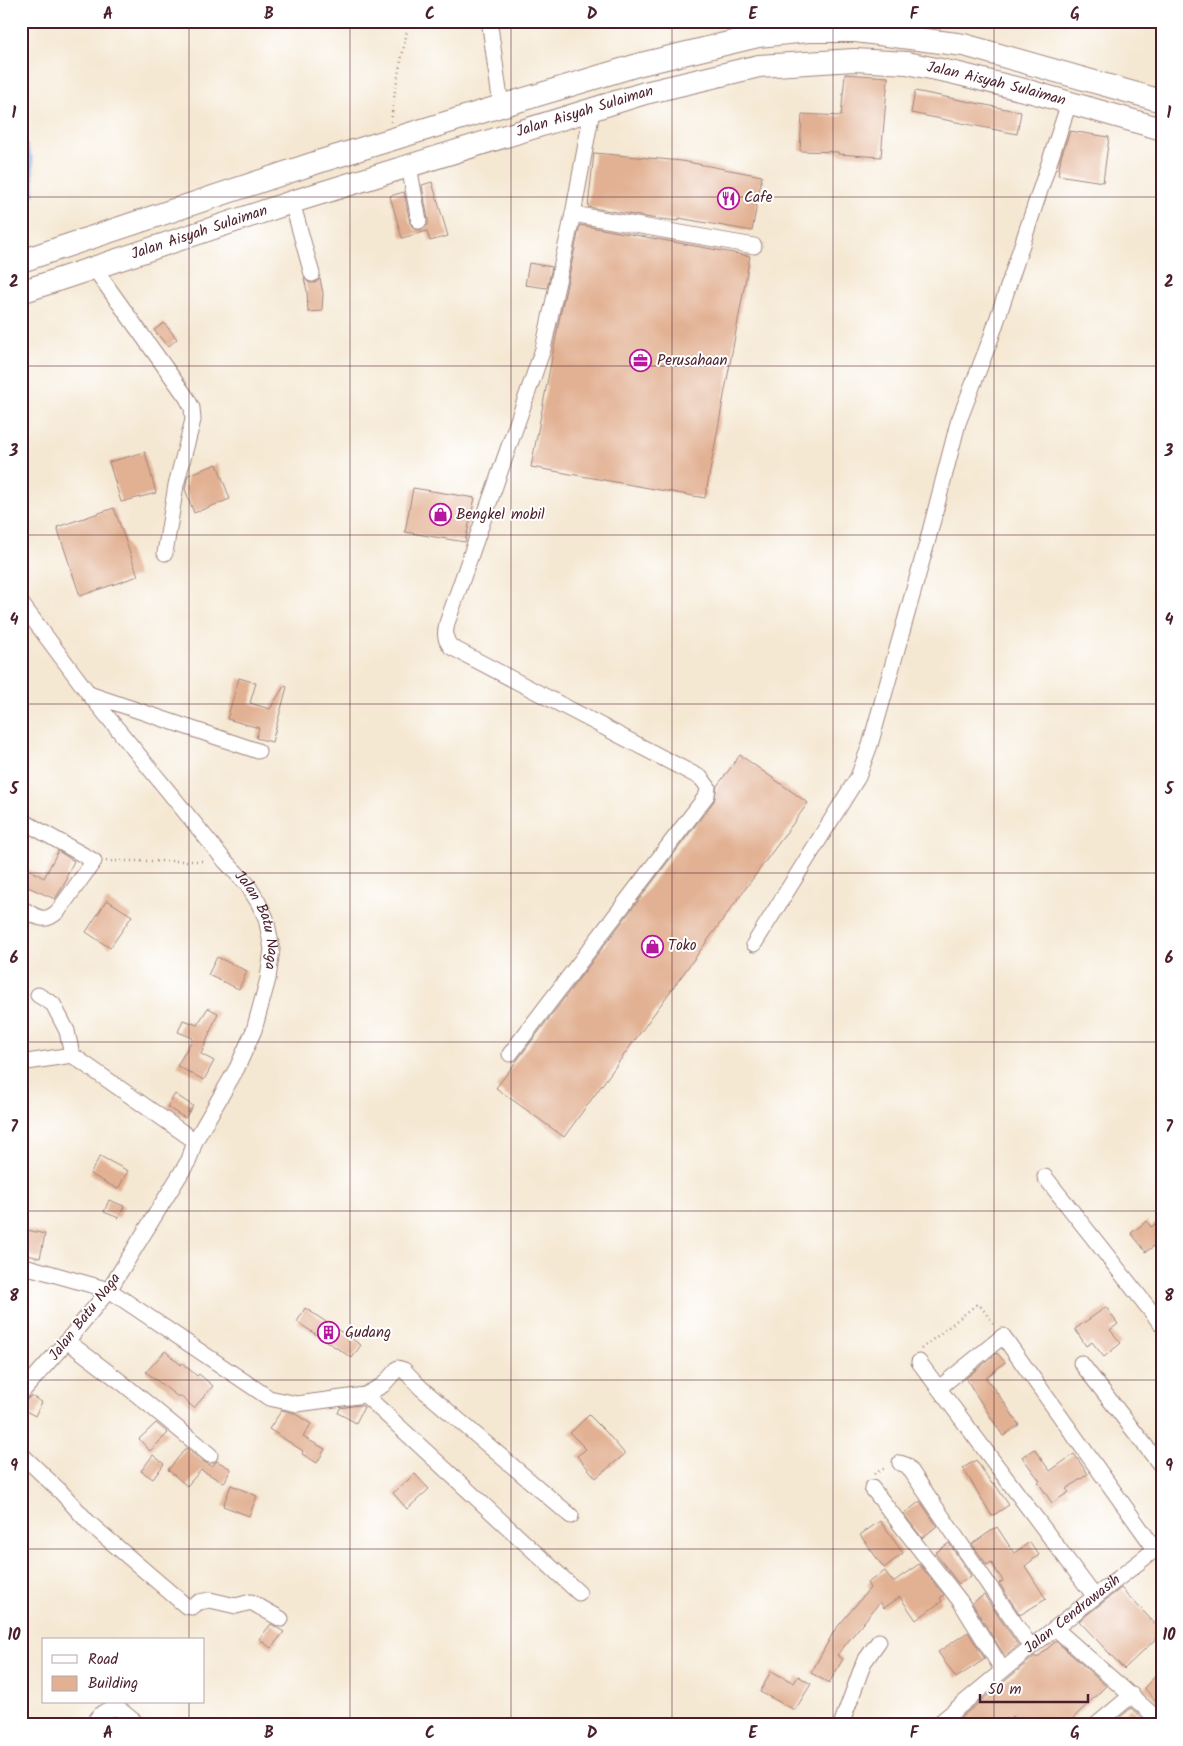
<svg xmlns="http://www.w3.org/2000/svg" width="1183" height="1746" font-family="Kalam,sans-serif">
<rect width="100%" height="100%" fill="#fff"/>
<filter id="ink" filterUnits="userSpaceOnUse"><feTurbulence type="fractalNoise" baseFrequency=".02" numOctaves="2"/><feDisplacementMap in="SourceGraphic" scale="10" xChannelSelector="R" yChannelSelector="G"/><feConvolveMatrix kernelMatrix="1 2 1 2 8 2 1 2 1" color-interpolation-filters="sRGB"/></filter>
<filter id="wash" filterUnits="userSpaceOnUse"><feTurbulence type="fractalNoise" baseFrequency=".0096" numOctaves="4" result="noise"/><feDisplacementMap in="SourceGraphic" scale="20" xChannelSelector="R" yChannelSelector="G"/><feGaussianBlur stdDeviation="1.12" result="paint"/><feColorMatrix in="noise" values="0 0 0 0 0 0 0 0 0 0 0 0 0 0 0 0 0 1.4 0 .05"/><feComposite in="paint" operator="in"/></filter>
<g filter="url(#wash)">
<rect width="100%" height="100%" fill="#f5e8d3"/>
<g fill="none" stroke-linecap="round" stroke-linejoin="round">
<path stroke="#7aafe8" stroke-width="4.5" d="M21 133 31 160 33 194"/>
</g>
<g id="blocks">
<path fill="#e2b092" d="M845 74 888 77 881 157 838 154V152L800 151 802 114 841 116Z
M915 91 1021 112 1017 134 911 113Z
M1070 131 1109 137 1103 182 1058 175 1061 157Z
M594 153 682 161 762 176 752 231 679 218V221L651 218 588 207Z
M432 182 448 236 430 241 427 231 402 238 390 196 404 192 410 223 415 230H421L428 225V220L422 185Z
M580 225 750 256 705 498 531 467 559 321Z
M529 263 552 267 547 288 525 285Z
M304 278 310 283H315L320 279 323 293 322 311 308 312 307 291Z
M164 323 177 339 168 347 154 330Z
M145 452 156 493 121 502 109 462Z
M217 464 230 499 194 513 185 489 188 475Z
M413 488 475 498 465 542 405 532Z
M114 508 138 576 80 596 57 527Z
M239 678 256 683 250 703 270 709 284 686 287 687 272 742 256 738 259 728 227 719Z
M740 755 808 803 564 1137 496 1088 714 801 717 786Z
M58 851 74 861 66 877 68 878 55 899 21 884V865L44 878Z
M107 900 132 916 110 948 86 932Z
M217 957 247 971 239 989 208 975Z
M208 1008 218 1013 201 1054 214 1061 204 1080 177 1066 193 1038 178 1032 183 1020 197 1025Z
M175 1094 193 1106 185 1118 167 1107Z
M100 1156 128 1171 118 1189 90 1174Z
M109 1200 124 1206 119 1218 104 1212Z
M1162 1219V1240L1146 1252 1131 1233 1147 1221 1151 1227Z
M27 1230 45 1234 40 1258 23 1254Z
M1106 1307 1118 1324 1110 1330 1121 1343 1104 1357 1092 1342 1086 1346 1075 1329Z
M305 1308 361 1345 352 1358 297 1322Z
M165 1351 181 1365 182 1363 197 1376 199 1374 213 1386 194 1408 179 1395 178 1397 146 1372Z
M997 1353 1005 1362 986 1378 1006 1405 1019 1425 1003 1436 973 1390 966 1378Z
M31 1396 42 1402 35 1416 21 1408V1402H24Z
M360 1405 364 1407 356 1423 338 1413 340 1408Z
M282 1410 294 1413 311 1424 303 1437 325 1449 317 1463 302 1454 303 1451 269 1429Z
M589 1415 606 1432 625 1454 596 1478 577 1456 586 1449 570 1433Z
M156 1423 168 1433 150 1451 139 1439Z
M186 1448 204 1462 212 1466 217 1461 231 1469 224 1483 201 1470 187 1486 168 1470Z
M1034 1449 1050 1471 1074 1454 1088 1474 1066 1489 1069 1492 1052 1503 1038 1482 1040 1481 1022 1457Z
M153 1455 164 1464 153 1479 141 1471Z
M976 1460 992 1484 994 1483 1009 1505 992 1516 963 1468Z
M415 1474 429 1489 407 1509 393 1493Z
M231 1485 257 1496 249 1516 223 1506Z
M920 1501 937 1526 922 1538 904 1514Z
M880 1521 903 1553 884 1568 860 1535Z
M997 1527 1014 1553 1030 1542 1039 1555 1025 1566 1046 1599 1020 1615 999 1583 1003 1581 991 1562 987 1565 972 1544Z
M949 1543 971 1576 959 1584 935 1553Z
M919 1564 944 1595 940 1598 942 1601 916 1620 900 1597 884 1608 880 1602 837 1655 843 1659 829 1683 811 1673 834 1631 870 1588 867 1583 885 1571 893 1582Z
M1121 1588 1162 1631V1633L1124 1669 1079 1621Z
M984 1595 1018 1645 1005 1656 972 1603Z
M271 1624 284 1632 271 1648 259 1639Z
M968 1632 985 1659 956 1678 938 1652Z
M1056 1641 1106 1686 1066 1725H1022L1012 1716 1008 1720 1006 1718 999 1725H952L1035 1656 1037 1658Z
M1162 1669V1707L1144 1688Z
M771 1671 794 1683 798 1676 811 1684 795 1710 760 1692Z
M1131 1708 1142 1718 1133 1725H1111Z"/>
</g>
</g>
<g filter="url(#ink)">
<use href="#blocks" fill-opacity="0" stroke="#a0847f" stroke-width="1"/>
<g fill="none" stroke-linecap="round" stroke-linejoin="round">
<defs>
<g id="minor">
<path d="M490 26 501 106"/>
<path d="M409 166 419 221"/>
<path d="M292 202 312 274"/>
<path d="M573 214 754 246"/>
<path d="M94 268 187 398 192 408 193 420 176 485 165 553"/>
<path id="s1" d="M21 603 89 694 225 861 247 884 258 902 266 918 272 949 268 979 254 1030 237 1068 195 1141 189 1160 109 1290 67 1341 21 1393"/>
<path d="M89 694 258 751"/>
<path d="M21 820 94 861 58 911C44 925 36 916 21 908"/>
<path d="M754 944 858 777 870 745 927 543 958 423 991 338 1069 103"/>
<path d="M38 995 53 1004 67 1031 72 1055 195 1141"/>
<path d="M510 1054 707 795 708 787 701 778 451 647C444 639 445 633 447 623L543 349 573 214 592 111"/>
<path d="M21 1063 72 1055"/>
<path d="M1045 1177 1162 1325"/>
<path d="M21 1265 109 1290 269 1398 297 1404 365 1395 383 1385 398 1368 404 1370 421 1388 571 1516"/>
<path d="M67 1341 125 1385 210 1455"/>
<path d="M919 1362 1095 1597"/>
<path d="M1081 1363 1162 1467"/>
<path d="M939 1388 1003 1336 1155 1549"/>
<path d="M365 1395 579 1593"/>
<path d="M21 1454 61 1492 89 1523 186 1606 192 1607 199 1602 210 1600 236 1606 251 1602 281 1619"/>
<path d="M900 1463 906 1465 909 1468 1031 1647"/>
<path d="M872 1488 960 1601 1002 1669"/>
<path d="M1056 1629 1162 1723"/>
<path d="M92 1725C100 1714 104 1709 118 1708L139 1725"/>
<path d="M841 1725 864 1662 879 1641"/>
<path id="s2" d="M937 1725 1031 1647 1162 1544"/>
<path d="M1096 1725 1132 1695"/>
</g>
<g id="highway">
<path d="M21 261 321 161 501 106 641 64 758 36 808 31H856L964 45 1162 101"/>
<path id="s3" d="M21 292 292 202 645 93 759 66 854 60 907 63 955 73 1032 92 1162 129"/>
</g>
</defs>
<use href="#minor" stroke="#a0847f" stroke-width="17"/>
<use href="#highway" stroke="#a0847f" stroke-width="24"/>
<path stroke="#a0847f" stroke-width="2.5" stroke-dasharray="1 4" stroke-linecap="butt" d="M391 122 395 91 409 21
M106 861H206
M921 1349 976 1305 981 1307 995 1325
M874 1474 887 1467"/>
<use href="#minor" stroke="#fff" stroke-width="15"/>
<use href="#highway" stroke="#fff" stroke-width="22"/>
</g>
</g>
<path fill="none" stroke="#4a1f2b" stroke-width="1" stroke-opacity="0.55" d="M189 21V1640M350 21V1725M511 21V1725M672 21V1725M833 21V1725M994 21V1725M21 197H1162M21 366H1162M21 535H1162M21 704H1162M21 873H1162M21 1042H1162M21 1211H1162M21 1380H1162M21 1549H1162M189 1702V1725"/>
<defs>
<symbol id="restaurant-ring" viewBox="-11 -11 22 22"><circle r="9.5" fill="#fff" stroke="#b5179e" stroke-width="1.5"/><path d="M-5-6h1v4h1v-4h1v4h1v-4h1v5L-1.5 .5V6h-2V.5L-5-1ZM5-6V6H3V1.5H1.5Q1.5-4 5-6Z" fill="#b5179e"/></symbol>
<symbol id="office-ring" viewBox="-11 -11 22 22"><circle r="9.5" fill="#fff" stroke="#b5179e" stroke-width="1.5"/><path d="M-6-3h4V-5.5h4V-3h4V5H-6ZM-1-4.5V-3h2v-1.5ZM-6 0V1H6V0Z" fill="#b5179e"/></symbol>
<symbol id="shop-ring" viewBox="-11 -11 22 22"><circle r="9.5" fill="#fff" stroke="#b5179e" stroke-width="1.5"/><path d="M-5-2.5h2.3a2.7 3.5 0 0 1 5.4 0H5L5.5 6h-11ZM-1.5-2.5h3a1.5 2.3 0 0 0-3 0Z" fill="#b5179e"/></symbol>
<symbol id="building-ring" viewBox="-11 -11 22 22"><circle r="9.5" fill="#fff" stroke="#b5179e" stroke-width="1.5"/><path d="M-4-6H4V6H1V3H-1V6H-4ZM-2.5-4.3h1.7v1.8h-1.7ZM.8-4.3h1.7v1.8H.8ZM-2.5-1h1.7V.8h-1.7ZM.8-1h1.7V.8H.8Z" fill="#b5179e"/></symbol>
</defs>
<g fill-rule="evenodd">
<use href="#restaurant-ring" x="716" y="186" width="25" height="25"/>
<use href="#office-ring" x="628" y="348" width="25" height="25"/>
<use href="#shop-ring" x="428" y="502" width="25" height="25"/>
<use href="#shop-ring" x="640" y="934" width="25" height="25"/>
<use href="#building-ring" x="316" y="1320" width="25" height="25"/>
</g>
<g text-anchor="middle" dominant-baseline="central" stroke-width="4" stroke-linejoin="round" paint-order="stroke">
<g font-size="15" fill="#4a1f2b" stroke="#fff">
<text stroke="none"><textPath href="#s3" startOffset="1012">Jalan Aisyah Sulaiman</textPath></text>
<text stroke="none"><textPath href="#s3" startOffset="592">Jalan Aisyah Sulaiman</textPath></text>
<text stroke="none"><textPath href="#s3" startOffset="188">Jalan Aisyah Sulaiman</textPath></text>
<text stroke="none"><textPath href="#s1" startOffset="399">Jalan Batu Naga</textPath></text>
<text transform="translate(85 1317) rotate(-52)">Jalan Batu Naga</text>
<text stroke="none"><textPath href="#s2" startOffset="175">Jalan Cendrawasih</textPath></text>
</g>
<g font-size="15" fill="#4a1f2b" stroke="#fff" text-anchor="start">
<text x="744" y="198">Cafe</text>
<text x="657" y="361">Perusahaan</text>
<text x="456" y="515">Bengkel mobil</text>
<text x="668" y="946">Toko</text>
<text x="345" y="1333">Gudang</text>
</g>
</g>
<rect width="1183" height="1746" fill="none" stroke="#fff" stroke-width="55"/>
<rect x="42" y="1638" width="162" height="65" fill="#ffffff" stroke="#b7a5aa"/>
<rect x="52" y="1655" width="25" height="8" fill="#ffffff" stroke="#b7a5aa"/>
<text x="88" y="1664" font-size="15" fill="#4a1f2b">Road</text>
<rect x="52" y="1676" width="25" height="15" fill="#e2b092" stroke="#b7a5aa"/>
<text x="88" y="1688" font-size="15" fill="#4a1f2b">Building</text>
<path d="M980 1694v8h108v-8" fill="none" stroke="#4a1f2b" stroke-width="2.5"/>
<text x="988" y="1694" font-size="15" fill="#4a1f2b" stroke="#ffffff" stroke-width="4" paint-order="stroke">50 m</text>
<rect x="28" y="28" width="1128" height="1690" fill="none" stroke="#4a1f2b" stroke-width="2"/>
<g font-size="16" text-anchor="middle" font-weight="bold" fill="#4a1f2b">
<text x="108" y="19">A</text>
<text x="269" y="19">B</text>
<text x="430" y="19">C</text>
<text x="592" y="19">D</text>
<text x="753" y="19">E</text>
<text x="914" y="19">F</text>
<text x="1075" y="19">G</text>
<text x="14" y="118">1</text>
<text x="1169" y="118">1</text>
<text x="14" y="287">2</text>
<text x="1169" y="287">2</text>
<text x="14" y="456">3</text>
<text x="1169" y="456">3</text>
<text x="14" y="625">4</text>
<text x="1169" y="625">4</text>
<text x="14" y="794">5</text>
<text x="1169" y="794">5</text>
<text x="14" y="963">6</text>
<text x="1169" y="963">6</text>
<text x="14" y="1132">7</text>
<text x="1169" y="1132">7</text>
<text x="14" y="1301">8</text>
<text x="1169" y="1301">8</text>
<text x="14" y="1471">9</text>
<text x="1169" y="1471">9</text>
<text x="14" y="1640">10</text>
<text x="1169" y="1640">10</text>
<text x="108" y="1738">A</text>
<text x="269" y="1738">B</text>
<text x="430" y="1738">C</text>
<text x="592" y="1738">D</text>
<text x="753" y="1738">E</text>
<text x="914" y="1738">F</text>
<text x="1075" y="1738">G</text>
</g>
</svg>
